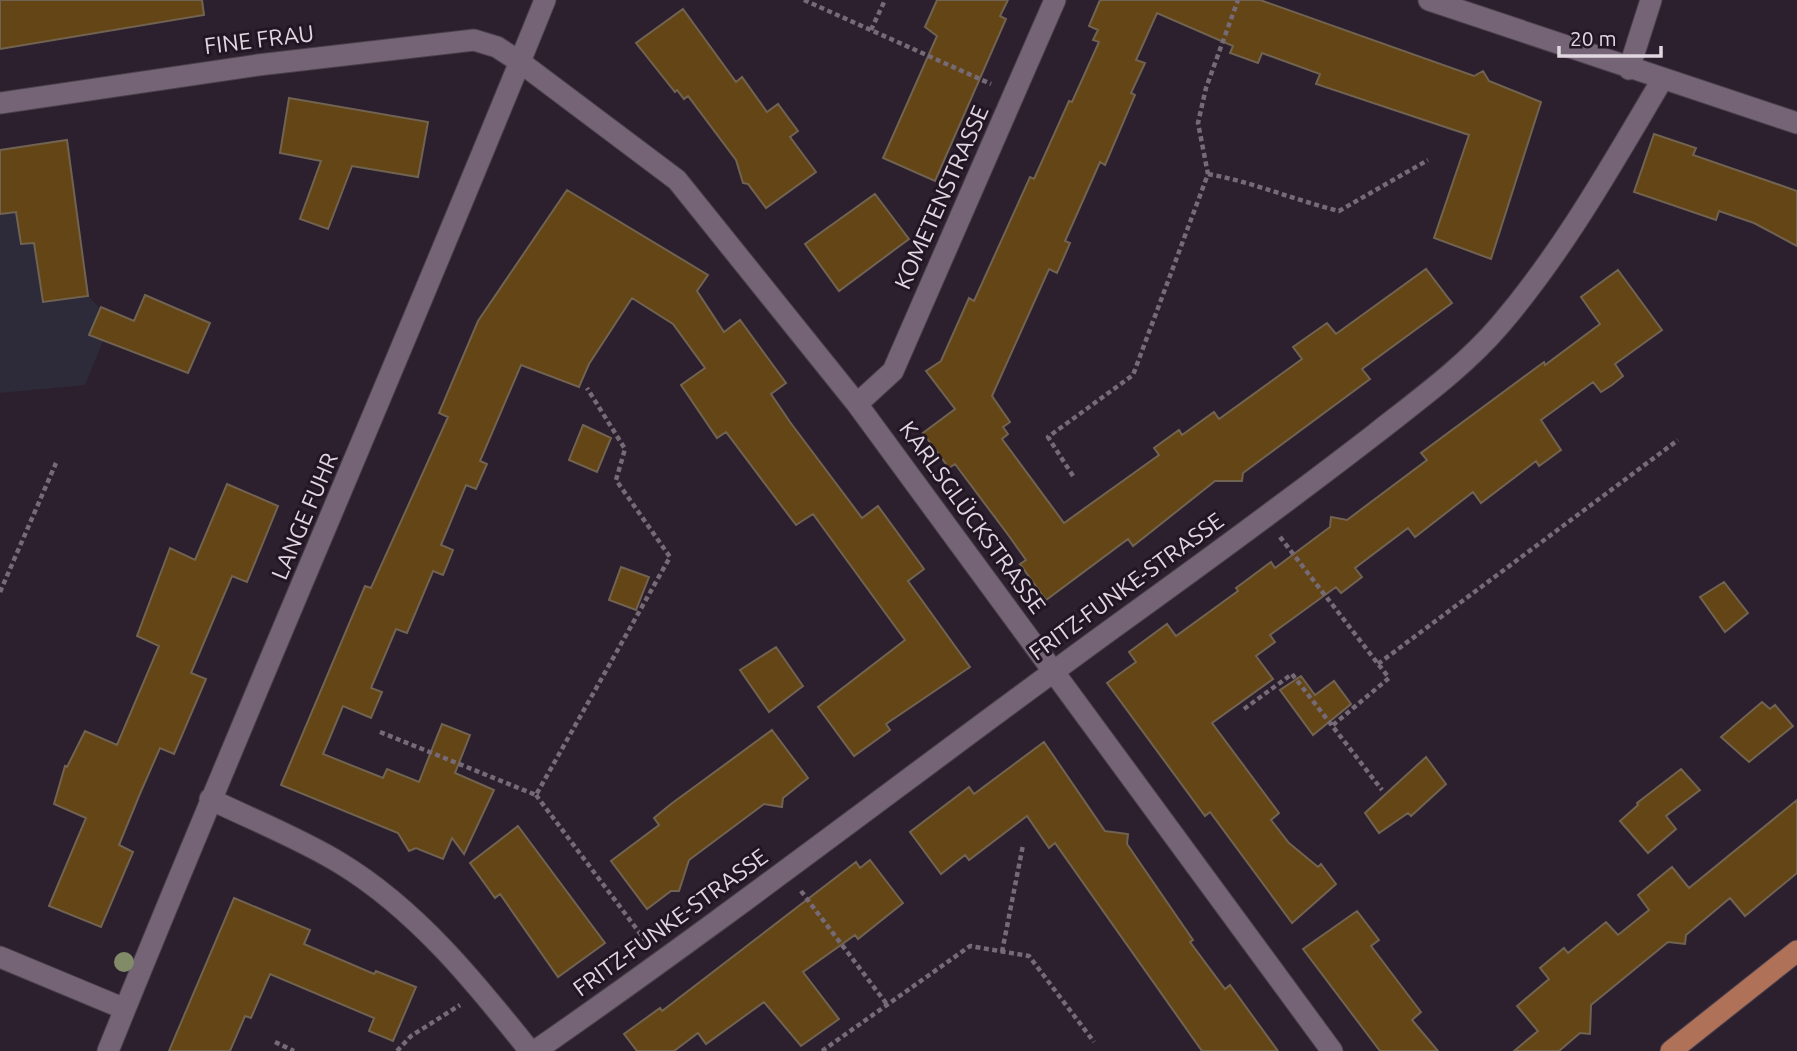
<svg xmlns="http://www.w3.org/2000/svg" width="1797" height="1051" font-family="Ubuntu,sans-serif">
<rect width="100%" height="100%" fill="#2d202e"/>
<path fill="#2d2a3a" d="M16 212 21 244 34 243 43 302 88 296 101 309 114 314 85 385 0 393V214Z"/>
<path fill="#644515" stroke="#716351" stroke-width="2" d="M0 0H202L204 15 0 49Z
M937 0H1008L1000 16 1006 19 935 181 883 158 937 36 925 27Z
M1100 0H1260L1474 76 1483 71 1489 81 1541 102 1491 259 1434 238 1469 135 1316 84 1320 74 1262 53 1258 63 1230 53 1233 46 1157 13 1136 60 1145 63 1131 93 1135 95 1105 165 1100 162 1065 241 1070 243 1057 273 1049 269 992 396 1010 422 1003 427 1008 434 1002 439 1064 523 1159 455 1154 448 1179 430 1182 435 1214 412 1219 419 1302 359 1293 347 1327 323 1336 334 1426 269 1452 303 1362 369 1370 379 1243 473 1242 481H1215L1133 546 1128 539 1046 600 1020 564 1026 560 1009 536 955 464 949 468 923 433 955 409 926 371 941 361 969 298 974 301 1030 177 1034 179 1069 101 1072 102 1099 42 1093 40 1098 30 1089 26Z
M683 9 736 82 742 77 767 112 778 104 798 131 790 137 816 172 766 208 748 184 743 183 736 160 688 96 684 99 677 90 675 92 636 43Z
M289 98 428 122 418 177 352 166 328 229 300 219 321 161 280 153Z
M1654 134 1696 148 1693 155 1797 191V246L1754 223 1719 211 1716 220 1634 192Z
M67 140 88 296 43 302 34 243 21 244 16 212 0 214V150Z
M567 190 708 275 697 291 724 332 740 320 786 383 771 394 790 422 862 518 878 506 924 569 908 581 970 667 886 724 890 730 854 756 818 707 905 640 813 514 796 525 726 432 717 438 681 385 705 368 673 324 632 298 589 364 579 387 521 365 480 461 487 464 476 489 466 485 441 545 453 550 443 575 433 571 407 633 396 629 371 688 382 692 371 718 343 706 323 754 383 778 387 769 419 782 442 724 470 735 455 773 494 790 464 854 452 838 443 859 416 848 409 851 398 833 281 785 365 586 371 588 448 417 439 413 478 321Z
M875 194 909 239 839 291 805 244Z
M1618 270 1662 330 1615 364 1623 376 1612 385 1601 392 1593 382 1541 420 1561 450 1539 466 1536 461 1481 503 1473 492 1415 537 1408 528 1355 568 1362 577 1341 593 1336 587 1270 635 1275 642 1256 656 1273 679 1212 723 1279 813 1271 820 1289 843 1318 867 1321 864 1336 884 1292 923 1210 812 1205 816 1107 683 1136 662 1129 652 1167 624 1176 636 1238 591 1236 588 1271 562 1275 568 1330 527 1331 517 1347 520 1427 460 1421 453 1544 362 1545 365 1600 324 1581 297Z
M145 295 210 323 188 373 89 335 101 307 134 321Z
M583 425 611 438 597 472 569 460Z
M227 484 278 506 247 582 232 576 191 673 206 679 174 754 160 748 139 796 119 845 133 852 101 927 49 906 86 818 54 804 65 766 67 767 85 731 117 745 159 646 137 636 170 548 195 560Z
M621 567 649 577 636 610 609 600Z
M1724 582 1748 613 1725 632 1700 597Z
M776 647 803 686 769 712 740 670Z
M1301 676 1315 695 1334 681 1351 704 1313 735 1280 690Z
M1762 702 1770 709 1775 705 1793 726 1749 762 1721 737Z
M772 730 808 778 783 798 782 807 764 804 689 860 679 891H671L647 909 611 861 659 825 654 818 671 804Z
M1044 742 1105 831 1128 834 1127 844 1193 940 1190 942 1225 989 1230 985 1278 1051H1202L1055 843 1049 848 1027 816 969 860 965 855 941 874 910 832 969 787 974 794Z
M1426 757 1446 784 1411 816 1408 813 1379 833 1365 813Z
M1681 769 1700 790 1666 816 1676 829 1648 853 1620 821 1638 805 1637 803Z
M1797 800V873L1745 916 1730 898 1686 935 1685 944 1668 942 1591 1005 1590 1034 1580 1033 1559 1051H1514L1538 1031 1517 1006 1549 979 1540 968 1564 948 1568 953 1606 922 1618 935 1649 910 1638 895 1672 867 1689 888Z
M518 826 605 943 558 977 500 894 495 898 470 863Z
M870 860 903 903 858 939 855 935 803 972 839 1019 801 1046 764 1002 706 1044 698 1033 674 1051H637L624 1034 660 1008 662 1011 856 862 860 868Z
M234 898 310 930 304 944 374 974 376 971 416 987 393 1041 369 1031 374 1018 270 974 251 1018 245 1016 230 1051H169Z
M1357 911 1379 940 1371 946 1421 1012 1412 1020 1438 1051H1380L1303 949Z"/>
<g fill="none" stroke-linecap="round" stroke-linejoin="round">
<defs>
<path id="minor" d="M1429 0 1797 123
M1629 69 1651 0
M0 103 258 65 474 40 497 47 520 62 677 180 857 404 1332 1051
M857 404 893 371 1055 0
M210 799C253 820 299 838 340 863 416 909 475 982 530 1051
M0 957 125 1009
M108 1051C250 699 403 352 545 0
M535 1051C734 913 924 765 1120 623 1206 561 1291 499 1375 434 1418 400 1464 367 1500 325 1564 250 1612 164 1662 80"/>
<path id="major" d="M1671 1051 1797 951"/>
</defs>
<use href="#minor" stroke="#4a3f4b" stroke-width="23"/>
<use href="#major" stroke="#4a3f4b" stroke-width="23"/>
<path stroke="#756a76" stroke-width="4.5" stroke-dasharray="5 3.5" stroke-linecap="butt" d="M804 0 991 84
M871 30 885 0
M1208 174C1253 182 1294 200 1339 211L1428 160
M1073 476 1048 437 1133 375 1208 174 1198 123 1206 88 1238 0
M1280 537 1389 678 1333 725
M0 592 56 463
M1378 664 1678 440
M1244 709 1292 674 1382 790
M380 732 536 795 670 557 616 480 625 449 587 388
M536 795 645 940
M801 891 886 1003
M1002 952 1023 845
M275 1042 294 1051
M397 1051 411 1036 460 1005
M822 1051 970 946 1029 956 1094 1042"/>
<use href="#minor" stroke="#746475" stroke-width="21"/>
<use href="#major" stroke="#af7158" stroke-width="21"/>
</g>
<circle fill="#828b67" cx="124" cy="962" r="10"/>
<g text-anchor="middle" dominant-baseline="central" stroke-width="6" stroke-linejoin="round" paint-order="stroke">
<g font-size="23" fill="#e0d7e0" stroke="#231624">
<text transform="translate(259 39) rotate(-7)">FINE FRAU</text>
<text transform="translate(941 197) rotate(-66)">KOMETENSTRASSE</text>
<text transform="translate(304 516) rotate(-67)">LANGE FUHR</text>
<text transform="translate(973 517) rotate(54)">KARLSGLÜCKSTRASSE</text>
<text transform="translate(1126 586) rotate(-36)">FRITZ-FUNKE-STRASSE</text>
<text transform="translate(670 922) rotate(-36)">FRITZ-FUNKE-STRASSE</text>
</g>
</g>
<path d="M1559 46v10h102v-10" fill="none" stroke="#e0d7e0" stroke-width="3.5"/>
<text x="1570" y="46" font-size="21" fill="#e0d7e0" stroke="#231624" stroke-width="5" paint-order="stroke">20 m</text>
</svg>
